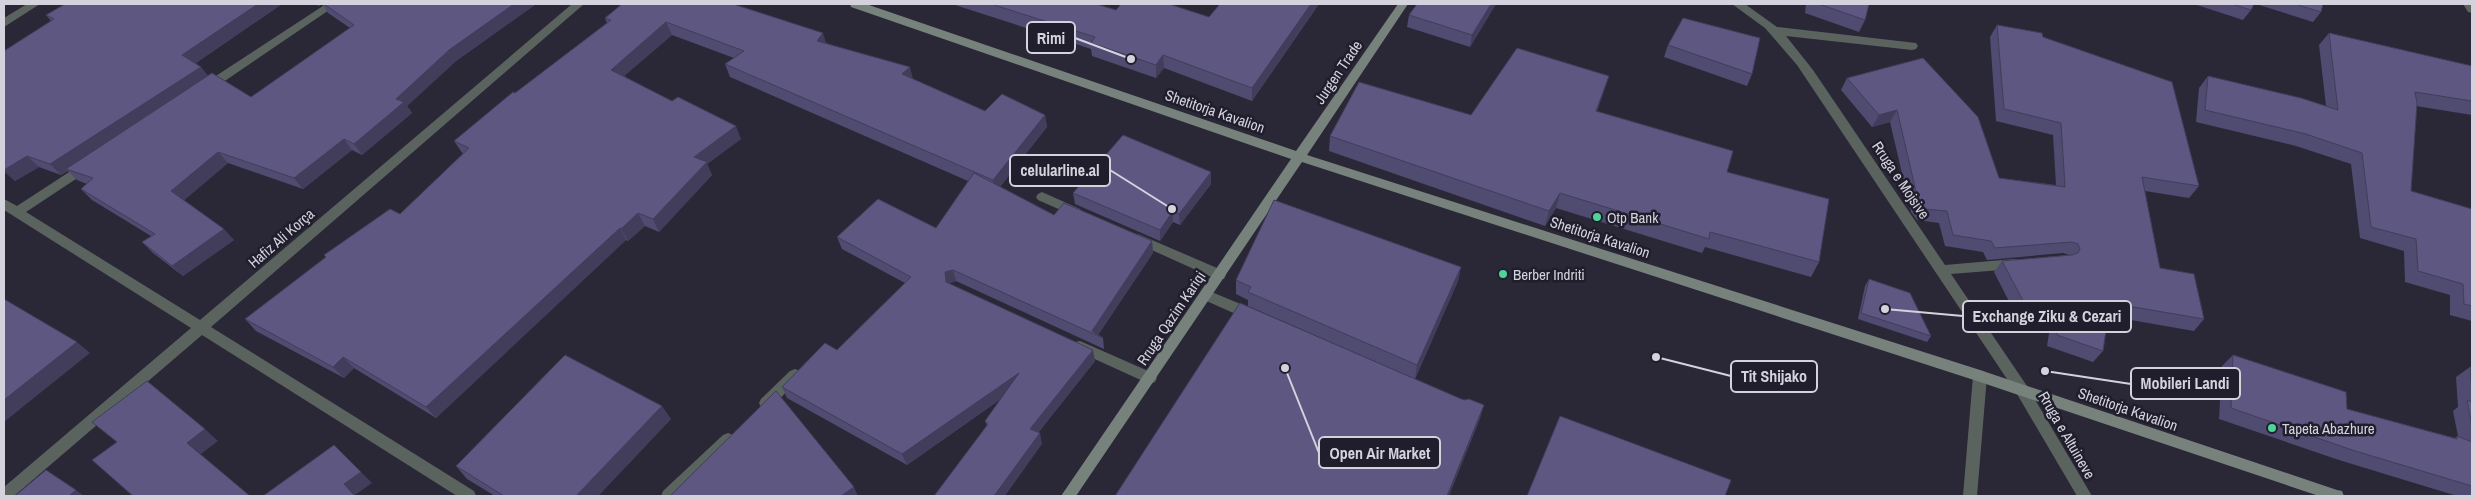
<svg xmlns="http://www.w3.org/2000/svg" width="2476" height="500" font-family="'Archivo Narrow',sans-serif">
<rect width="100%" height="100%" fill="#2a2836"/>
<g fill="none" stroke-linecap="round" stroke-linejoin="round">
<path fill="#5b635e" fill-rule="evenodd" d="M1207 290 1257 311 1258 315 1257 319H1247L1202 299 1201 295 1202 291Z
M795 369 800 371 802 375 800 379 771 407 766 409 761 407 759 403 761 399 790 371Z
M1980 370 1985 372 1987 376 1977 496H1963L1973 376 1975 372Z
M728 433 733 435 735 439 733 443 678 496H661L663 491 723 435Z"/>
<path fill="#5b635e" fill-rule="evenodd" d="M27 4H40L4 27V18Z
M326 4H338L210 91H202L200 88 202 85Z
M572 4H584L211 327 474 491 476 496H457L202 335 14 496H4V487L191 328 4 210V199L17 206 83 163H91L93 166 91 169 26 212 200 320Z
M1732 4H1745L1777 27 1916 43 1918 46 1916 49 1912 50 1786 36 1813 70 1945 265 2014 259 2018 260 2020 264 2018 268 2014 269 1951 274 2027 386 2092 496H2077L2017 394 1797 65 1765 28Z
M2463 4H2472V13L2468 12Z
M1042 192 1080 209 1082 212 1080 215H1072L1038 200 1036 197 1038 194Z
M1138 234 1224 271 1226 275 1224 279H1216L1134 242 1132 239 1134 236Z
M1080 341 1155 374 1157 378 1155 382 1150 384 1145 382 1075 350 1073 346 1075 342Z"/>
<path fill="#76827b" fill-rule="evenodd" d="M850 4H866L1296 151 1398 4H1408L1307 155 1980 370 2337 490 2342 491 2344 496H2319L1980 382 1302 162 1076 496H1061L1291 159 851 7Z"/>
</g>
<path fill="#504b70" d="M282 4 196 63 208 76 251 97 350 28 328 13 322 4 319 6 315 4H536L456 61 407 106 412 113 362 155 352 150 303 189 228 163 184 200 234 240 183 276 153 253 142 242 151 236 92 200 81 189 87 184 77 180 68 171 61 175 39 167 15 181 4 171V51L51 21 46 15Z
M622 4 827 43 913 79 985 111 1045 115 1047 127 1000 187 1054 215 1152 241 1153 253 1098 335 1103 338 1104 349 956 281 949 283 1095 361 1038 433 1042 444 987 426 985 421 1001 399 907 465 787 398 782 387 837 350 905 283 842 249 837 237 936 228 968 181 730 77 725 64 734 58 672 35 624 76 741 139 707 164 712 175 659 232 645 226 628 241 626 240 436 418 354 368 344 378 256 331 245 319 326 258 324 255 400 214 463 154 454 141 515 93 607 23 605 18Z
M952 4H1096L1116 10 1209 17 1220 4H1319L1252 101 1164 68 1156 78 1092 56 1091 49Z
M1417 4H1496L1470 47 1407 27 1409 15Z
M1806 4H1869L1865 20 1859 32 1805 13Z
M2194 4H2254L2251 10 2243 20Z
M2256 4H2323L2321 12 2313 22Z
M1997 25 2043 37 2199 186 2189 198 2145 191 2160 268 2204 319 2194 331 2108 316 2103 351 2093 362 2047 346 2051 320 2019 321 1994 272 2002 261 2069 255 2063 253 1987 260 1983 252 1945 246 1939 223 1917 220 1911 212 1890 122 1872 127 1841 90 1847 78 1999 178 2056 185 2053 135 1996 121 1990 37Z
M2329 33 2472 66V115L2416 106 2411 191 2472 209V321L2450 315V295L2405 282 2404 251 2360 238 2351 164 2296 146 2196 122 2199 88 2208 76 2326 106 2319 45Z
M1668 45 1752 74 1747 86 1664 57Z
M1604 91 1597 111 1727 172 1819 262 1811 277 1705 247 1702 253 1556 208 1545 226 1329 151 1330 136 1471 115Z
M1211 172V184L1180 225 1173 222 1160 241 1075 204 1073 193Z
M1461 267 1458 281 1415 379 1248 306V300L1236 294V280Z
M1869 279 1931 336 1927 342 1858 319 1865 286Z
M2233 355 2347 409 2455 438 2458 436 2453 411 2458 407 2456 377 2470 367H2472V496H2457L2339 460 2219 419 2222 366Z
M671 419 598 496H495L467 479 456 466Z"/>
<path fill="#413d5b" d="M258 4H282L191 66 182 55Z
M514 4H536L456 61 407 106 412 113 362 155 354 144 396 99 449 50Z
M1311 4H1319L1252 101V88Z
M1491 4H1496L1470 47 1472 35Z
M666 22 672 35 617 82 611 70Z
M823 33 827 46 817 41Z
M1163 55 1164 68 1156 78V65Z
M201 67 210 78 66 169 68 171 61 175 50 164Z
M910 67 913 79 902 74Z
M1609 76 1604 91 1592 126 1596 111Z
M1897 110 1890 122 1872 127 1879 115Z
M1045 115 1047 127 995 193 993 180Z
M736 126 741 139 707 164 712 175 659 232 653 219 694 157Z
M344 139 352 150 303 189 294 178Z
M218 152 228 163 182 202 171 191Z
M27 156 39 167 15 181 4 171V170Z
M1211 172V184L1180 225 1179 214Z
M1560 193 1556 208 1545 226 1549 211Z
M1173 211V222L1160 241V230Z
M638 213 645 226 628 241 621 229Z
M620 228 626 240 436 418 426 407Z
M224 229 234 240 183 276 172 266Z
M1152 241 1153 253 1098 335 1092 331Z
M1461 267 1458 281 1415 379 1417 365Z
M953 270 956 281 948 284 946 282 945 272Z
M77 342 90 353 4 422V400Z
M1093 350 1095 361 1032 440 1030 429Z
M343 357 354 368 344 378 333 367Z
M1019 373 1022 384 907 465 902 454Z
M1484 405 1480 419 1449 496H1447Z
M662 406 671 419 598 496H576Z
M205 429 218 441 201 454 187 443Z
M1040 433 1042 444 1005 496H994Z
M334 445 372 483 355 495 356 496H355L344 484Z
M854 487 858 496H841Z
M76 490 84 496H69Z"/>
<path fill="#5d5782" stroke="#413d5b" d="M65 4H258L182 55 201 67 50 164 27 156 4 170V51L54 19 46 15Z
M324 4H514L449 50 396 99 404 102 354 144 344 139 294 178 218 152 171 191 224 229 172 266 142 242 155 234 81 189 93 178 66 169 212 73 251 97 354 25Z
M622 4H733L823 33 817 41 910 67 902 74 985 111 1002 94 1045 115 993 180 725 64 744 51 666 22 611 70 672 101 678 97 736 126 694 157 707 162 653 219 638 213 621 229 620 228 426 407 343 357 333 367 245 319 326 257 324 255 390 209 400 214 469 148 454 141 513 92 515 93 611 20 605 18Z
M991 4H1096L1116 10 1121 4H1169L1209 17 1220 4H1311L1252 88 1163 55 1156 65 1091 43 1095 37Z
M1417 4H1491L1472 35 1409 15Z
M1819 4H1869L1865 20Z
M2232 4H2254L2251 10Z
M2295 4H2323L2321 12Z
M1683 18 1760 38 1752 74 1668 45Z
M1997 25 2042 33 2043 37 2172 82 2199 186 2142 177 2160 268 2194 274 2204 319 2110 303 2103 351 2057 335 2060 309 2028 310 2002 261 2072 255 2078 253 2080 249 2078 244 2072 242 1995 248 1991 241 1953 235 1947 211 1924 209 1918 200 1897 110 1879 115 1847 78 1923 58 1978 117 1999 178 2065 187 2061 123 2004 109Z
M2329 33 2472 66V101L2415 92 2417 103 2411 191 2472 209V306L2464 304 2463 284 2418 271 2416 239 2371 227 2362 153 2306 134 2205 110 2208 76 2301 98 2338 110Z
M1517 48 1609 76 1596 111 1733 151 1727 172 1829 199 1819 262 1710 232 1709 239 1560 193 1549 211 1330 136 1359 82 1471 115Z
M1123 135 1211 172 1179 214 1173 211 1160 230 1073 193Z
M974 173 1054 215 1064 203 1152 241 1092 331 1103 338 953 270 945 272 946 282 1093 350 1030 429 1040 433 994 496H934L988 424 985 421 1019 373 902 454 782 387 825 343 837 350 911 277 837 237 878 199 936 228Z
M1274 200 1461 267 1417 365 1248 292 1251 287 1236 280Z
M1869 279 1910 293 1931 336 1861 313Z
M4 299 77 342 4 400Z
M1240 303 1459 398 1464 400 1469 399 1484 405 1447 496H1115Z
M565 355 662 406 576 496H504L456 466Z
M2233 355 2346 392 2347 409 2457 439V436L2472 442V486L2352 450 2231 408Z
M2470 367H2472V393Z
M147 381 205 429 187 443 250 496H133L92 460 117 442 92 422Z
M776 391 854 487 841 496H670Z
M2467 400 2472 402V426Z
M1560 416 1731 480 1725 496H1527Z
M334 445 361 472 344 484 355 496H263Z
M46 470 76 490 69 496H18L16 495Z"/>
<g fill="#4ed399" stroke="#201e2c" stroke-width="2">
<circle cx="1597" cy="217" r="5"/>
<circle cx="1503" cy="274" r="5"/>
<circle cx="2272" cy="428" r="5"/>
</g>
<g text-anchor="middle" dominant-baseline="central" stroke-width="5" stroke-linejoin="round" paint-order="stroke">
<g font-size="15" fill="#d4d3dd" stroke="#201e2c">
<text transform="translate(1338 72) rotate(-56)">Jurgen Trade</text>
<text transform="translate(1215 111) rotate(19)">Shetitorja Kavalion</text>
<text transform="translate(1901 180) rotate(56)">Rruga e Mojsive</text>
<text transform="translate(1600 237) rotate(18)">Shetitorja Kavalion</text>
<text transform="translate(281 238) rotate(-41)">Hafiz Ali Korça</text>
<text transform="translate(1171 318) rotate(-56)">Rruga Qazim Kariqi</text>
<text transform="translate(2128 409) rotate(19)">Shetitorja Kavalion</text>
<text transform="translate(2067 435) rotate(60)">Rruga e Altuineve</text>
</g>
<g font-size="15" fill="#d4d3dd" stroke="#201e2c" text-anchor="start">
<text x="1607" y="217">Otp Bank</text>
<text x="1513" y="274">Berber Indriti</text>
<text x="2282" y="428">Tapeta Abazhure</text>
</g>
</g>
<path fill="none" stroke="#d4d3dd" stroke-width="2" d="M1131 59L1075 38M1172 209L1110 170M1885 309L1963 316M1656 357L1731 376M2045 371L2131 384M1285 368L1319 453"/>
<g fill="#d4d3dd" stroke="#201e2c" stroke-width="2">
<circle cx="1131" cy="59" r="5"/>
<circle cx="1172" cy="209" r="5"/>
<circle cx="1885" cy="309" r="5"/>
<circle cx="1656" cy="357" r="5"/>
<circle cx="2045" cy="371" r="5"/>
<circle cx="1285" cy="368" r="5"/>
</g>
<g fill="#201e2c" stroke="#d4d3dd" stroke-width="2">
<rect x="1027" y="22" width="48" height="31" rx="5"/>
<rect x="1010" y="155" width="100" height="31" rx="5"/>
<rect x="1963" y="301" width="168" height="31" rx="5"/>
<rect x="1731" y="361" width="86" height="31" rx="5"/>
<rect x="2131" y="368" width="109" height="31" rx="5"/>
<rect x="1319" y="437" width="121" height="31" rx="5"/>
</g>
<g font-size="16" text-anchor="middle" font-weight="bold" fill="#d4d3dd">
<text x="1051" y="44">Rimi</text>
<text x="1060" y="176">celularline.al</text>
<text x="2047" y="322">Exchange Ziku &amp; Cezari</text>
<text x="1774" y="382">Tit Shijako</text>
<text x="2185" y="389">Mobileri Landi</text>
<text x="1380" y="459">Open Air Market</text>
</g>
<rect width="2476" height="500" fill="none" stroke="#d4d3dd" stroke-width="10"/>
</svg>
